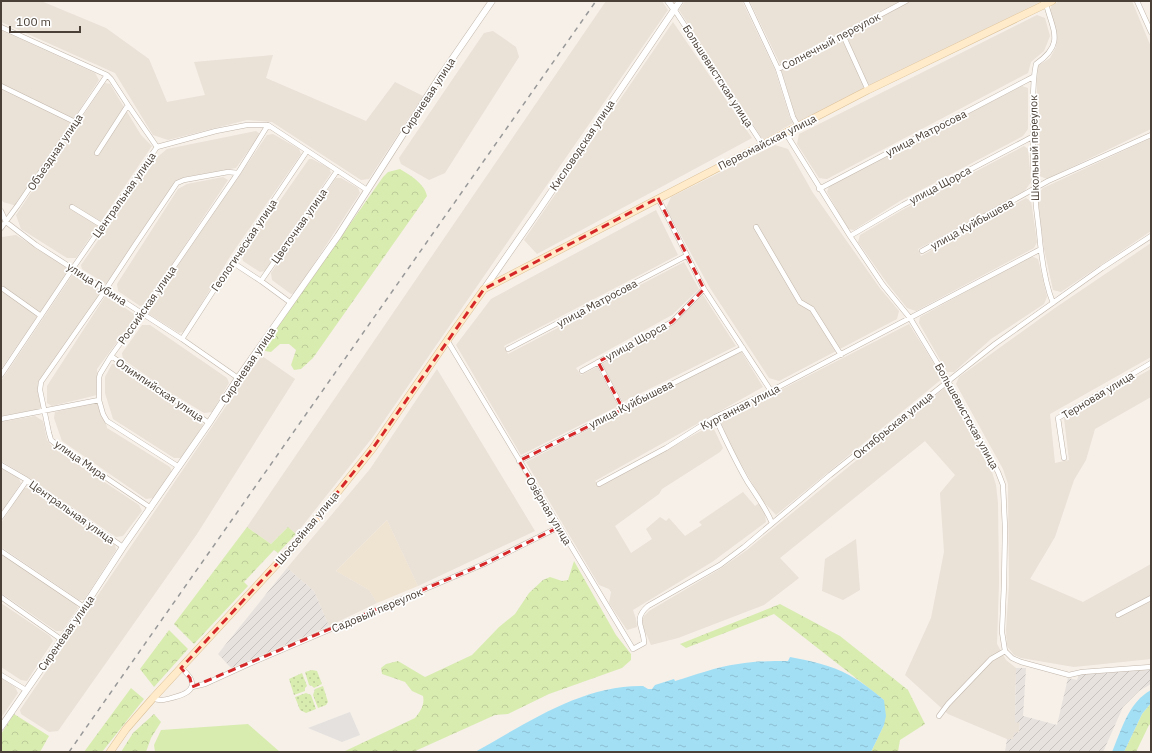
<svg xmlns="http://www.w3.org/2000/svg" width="1152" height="753" font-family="'IBM Plex Sans',sans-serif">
<defs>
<pattern id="industrial-furrows" width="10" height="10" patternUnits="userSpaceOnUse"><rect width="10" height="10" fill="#e8e2de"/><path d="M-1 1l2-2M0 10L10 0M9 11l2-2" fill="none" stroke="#c8c3bf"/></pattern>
<pattern id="grass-dots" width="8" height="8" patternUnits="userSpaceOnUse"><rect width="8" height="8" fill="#d9ecb0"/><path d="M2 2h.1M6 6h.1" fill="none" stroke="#bccb98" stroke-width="1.8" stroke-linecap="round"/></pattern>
<pattern id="forest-crowns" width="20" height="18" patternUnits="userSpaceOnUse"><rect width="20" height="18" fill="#d9ecb0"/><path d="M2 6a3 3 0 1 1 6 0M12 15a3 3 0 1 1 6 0" fill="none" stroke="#bccb98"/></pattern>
<pattern id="water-ripples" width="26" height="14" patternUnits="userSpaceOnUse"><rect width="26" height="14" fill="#a2dff5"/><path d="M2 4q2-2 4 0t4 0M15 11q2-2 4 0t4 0" fill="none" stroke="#8dc0d3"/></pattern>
</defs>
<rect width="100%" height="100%" fill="#f6f0e9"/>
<path fill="#eae1d7" d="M1 1H41L106 28 149 59 167 102 205 95 194 62 273 55 266 78 366 121 395 82 423 96 369 179 361 180 272 122 247 120 168 140 153 135 115 73 1 22Z
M606 1H662L668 10 372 438 296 534 288 527 271 544 247 527Z
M685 1H742L775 70 790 118 793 123 763 140 679 10Z
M753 1H900L780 64 750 2Z
M910 1H1039L1040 2 869 87 846 35Z
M1060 1H1132L1151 47V129L1047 179 1037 175V78L1038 66 1050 58 1056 47 1057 35 1050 10 1052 5Z
M1037 15 1045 18 1050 36 1044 51 1031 62 1028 73 827 179 819 178 797 144 799 134Z
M673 22 752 138 537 254 524 240Z
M1 30 95 73 99 80 17 206 3 202 1 198Z
M493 31 516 47 519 57 445 173 429 180 401 164 399 158 484 33Z
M842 39 865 88 799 123 795 116 781 69Z
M105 83 110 84 141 135 152 146 76 258H67L21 229 16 215Z
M1022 86 1028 88V129L1023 136 900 201 854 230 848 229 827 192 829 186Z
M256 131 260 134 236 168 185 177 176 184 110 283 106 284 82 269 81 265 154 160 167 149Z
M273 134 299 149 301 154 231 255 184 332 179 333 149 314V308L267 135Z
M1151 138V231L1061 292 1053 290 1044 249 1037 195 1043 188Z
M775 145 788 149 813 193 879 287 899 311 897 319 779 381 769 378 710 288 666 208 671 197Z
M1024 146 1028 149 1031 182 1024 192 918 249 921 256 1026 198 1031 201 1037 242 1034 248 916 311 907 308 887 283 858 242 860 235 904 209Z
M309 159H312L329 168 331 173 265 271 260 272 243 261 242 255Z
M223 177 228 180 146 304 140 306 118 291 117 284 178 189 187 184Z
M336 178H341L358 188 360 193 295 293 291 294 272 280 271 273Z
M656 210 678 255 504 346 508 354 684 262 699 289 672 315 576 368 581 375 597 367 618 406 521 455 456 345 491 299Z
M16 235 67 268 68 272 1 369V238L2 237Z
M1151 243V357L1050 414 1055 463 1069 460 1064 418 1151 369V397L1095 429 1086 460 1074 480 1055 537 1030 579 1083 602 1151 564V659L1074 667 1021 658 1014 655 1007 646 1006 630 1009 585 1008 484 1003 469 956 384 959 377 1055 308Z
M1031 256 1038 259 1047 297 1044 304 991 339 954 372H947L919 323 920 317Z
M73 274H79L102 289V294L42 382 41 392 43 404 40 409 1 416V381Z
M106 295 134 314V319L97 369 98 389 97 395 52 406 47 403V386Z
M703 295 736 346 623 402 602 364 673 324Z
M909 324 943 378 776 515 762 500 734 452 720 421Z
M142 325H150L227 378 229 383 212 412 204 413 168 391 123 359 122 353Z
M741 351 763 387 595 481 600 486 712 425 723 448 720 452 662 489 659 494 615 526 631 553 652 539 646 529 660 517 666 521 669 518 685 536 702 525 699 522 743 492 755 506 759 503 765 514 766 522 712 562 633 610 636 619 637 627 627 630 609 603 611 592 609 589 599 585 526 462Z
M262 356 295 379 197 534 58 731 49 732 21 714 20 710 241 384Z
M112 364H119L161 396 200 420 203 425 182 458H174L113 419 105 393V377Z
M437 369 535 531 418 586 387 520 336 571 369 590 377 603 329 626 314 591 287 568 370 469Z
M946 387 986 459 992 472 996 485 998 503 999 582 997 644 1006 660 1016 668 1015 721 1020 722 1019 732 1013 739H1007L948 714 905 675 931 618 944 552 940 493 955 475 925 441 780 558 799 578 764 605 678 638 651 645 644 629 642 621 644 616 649 611 720 569 747 550Z
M93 403 102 404 107 428 170 467 172 472 153 498 146 499 62 441 54 418 55 412Z
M35 416 43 421 47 440 53 448 139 505 142 511 123 536 116 537 31 479 1 461V422Z
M1 466 18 477 21 483 1 513Z
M24 488H30L115 545 116 550 84 600H79L1 547V523Z
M856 539 860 590 843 600 822 591 825 559Z
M1 553 76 604 78 608 62 631H56L1 593Z
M1 603 50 636 53 641 27 681 21 680 1 667Z
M1 678 15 687 18 693 1 718Z"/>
<path fill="url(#industrial-furrows)" d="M287 568 314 591 329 626 231 668 218 654Z
M1151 666V684L1139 691 1123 707 1103 752H1005L1007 739H1013L1014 733 1019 732 1020 723 1015 722 1016 668H1026L1023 716 1057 725 1068 678 1077 680 1080 671Z"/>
<path fill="#efe3d2" d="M387 520 418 586 377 603 369 590 336 571Z"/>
<path fill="url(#grass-dots)" d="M312 670 317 671 322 684 314 688 312 686 309 685 305 672Z
M302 673 307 686 305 688V691L294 695 289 679Z
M323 686 328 702 326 705 318 708 313 695 315 689Z
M306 693 311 695 316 709 306 713 300 710 295 697Z"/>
<path fill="url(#forest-crowns)" d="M400 169C410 175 425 184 427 196L313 358 301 369 294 370 291 365 296 350 289 344H280L271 352 265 351 267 342 383 177 388 172Z
M247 527 271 544 288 527 296 534 278 553 274 550 244 582 248 586 194 644 174 624Z
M574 561 616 635 631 654V660L622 668 549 694 508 714 495 715 484 720 413 752H343L415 718C420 712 425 705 423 696L412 691 405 682 382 674 381 668 386 664 398 661 425 677 472 655 499 627 515 614 529 593 543 580 550 577 562 581 568 580Z
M780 604 840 636 908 690 925 724 900 740 898 752H871L884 725V700L774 614 686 648 680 644Z
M169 630 188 649 154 687 140 669Z
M131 688 144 699 102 752H84Z
M1151 703V724L1149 725 1136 752H1124L1142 714Z
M14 714 49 736 40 752H1V734Z
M154 714 161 722 151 738 146 752H121L133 733Z"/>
<path fill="#d9ecb0" d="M248 724 280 752H155L154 745 161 730Z"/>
<path fill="#e4e1de" d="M350 712 360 735 342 742 308 728Z"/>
<path fill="url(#water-ripples)" d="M790 657C810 661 831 665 849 675 862 682 873 691 884 700L886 716 884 725 871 752H475C527 723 582 685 643 686L648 689H652L655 685 674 679 675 681C695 675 716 667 738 664 755 661 771 661 788 661Z
M1151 690V703L1142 714 1124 752H1112C1122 729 1128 703 1151 690Z"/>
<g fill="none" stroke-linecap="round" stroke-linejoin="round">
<defs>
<path id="minor" d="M746 1 778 69 793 117 798 126
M1043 1 1046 4C1054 33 1064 44 1036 64 1032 83 1033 102 1033 122 1032 159 1034 195 1039 231 1041 255 1044 281 1053 303
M1137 1 1151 32
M674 9 762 144
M1 27 107 75 111 79 128 105 157 147
M843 35 868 90
M778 69 906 1
M1 86 75 122
M785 132 850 236 883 285 910 318 948 381 998 472 1003 485 1005 528 1004 584 1002 632 1005 651
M97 153 128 105
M819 189 1033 77
M658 198 704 289 771 391
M72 207 103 226
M1 211 6 222 36 245 182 339 238 378
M756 227 800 302 812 309 841 355
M1 228 18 205 107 75
M850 236 903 205 1032 137
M922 251 1048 181 1151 135
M232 262 261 281 291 303
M261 281 337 171
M3 289 41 316
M106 289 135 245 177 183 184 180 228 172 238 173
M104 292 41 382 40 390 49 433 51 440 56 444 151 508
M182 339 232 262 307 151
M447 340 633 649 644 643C644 627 632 620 648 606L720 565 744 547 830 475 995 344 1102 268 1151 236
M508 349 686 256
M111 356 209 423
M598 362 623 409
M582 371 672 322 704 289
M1 375 73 268 157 147 216 131 247 125H268L367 190
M715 417C725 439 735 460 747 481 756 495 766 508 772 523
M1 419 99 400
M1064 458 1058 418 1151 363
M519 461 743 348
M1 465 27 480 123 547
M179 467 107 421 103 414 99 400V378L100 374 111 356 142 313 238 173 268 125
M599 484 666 448 715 417 771 391 1041 249
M1 517 27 480
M1 551 84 607
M1 597 62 640
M1118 615 1151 598
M1005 651 1012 658 1021 662 1069 675 1082 672 1151 667
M1 675 26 690
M192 687 205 684 249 664 484 564 559 527
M153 698C161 702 167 699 175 697 195 692 198 682 181 668
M939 716 948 704 991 659 1005 651"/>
<path id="tertiary" d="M668 1 674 9
M484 289 541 207 680 1
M1 727 84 607 123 547 209 423 238 378 338 236 439 78 492 1"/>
<path id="secondary" d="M110 752 126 729 153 698 300 539 373 448 451 335 484 289 868 90 1052 1"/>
</defs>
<use href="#minor" stroke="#c2b7ab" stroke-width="5.5"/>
<use href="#tertiary" stroke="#c2b7ab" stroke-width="7"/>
<use href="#secondary" stroke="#dcc198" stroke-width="8"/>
<use href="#minor" stroke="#fff" stroke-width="4.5"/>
<use href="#tertiary" stroke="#fff" stroke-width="6"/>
<use href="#secondary" stroke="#ffebca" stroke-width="7"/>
<path stroke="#989898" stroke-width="1.5" stroke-dasharray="5 5" stroke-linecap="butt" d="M69 752 596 1"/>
</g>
<path fill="none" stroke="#d62828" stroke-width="3" stroke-dasharray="8 5" stroke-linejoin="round" d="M658 198 704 289 672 322 598 362 623 409 519 461 559 527 484 564 192 687 190 678 181 668 300 539 373 448 484 289Z"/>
<g text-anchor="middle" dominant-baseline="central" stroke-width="3.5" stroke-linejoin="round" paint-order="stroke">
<g font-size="11" fill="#4a4037" stroke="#fff">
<text transform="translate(831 41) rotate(-28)">Солнечный переулок</text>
<text transform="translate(718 76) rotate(57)">Большевистская улица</text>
<text transform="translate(428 96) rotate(-57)">Сиреневая улица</text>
<text transform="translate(926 133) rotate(-27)">улица Матросова</text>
<text transform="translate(767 142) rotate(-27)">Первомайская улица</text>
<text transform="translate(582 145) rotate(-56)">Кисловодская улица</text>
<text transform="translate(1034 148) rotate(-91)">Школьный переулок</text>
<text transform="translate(55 152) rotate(-56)">Объездная улица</text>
<text transform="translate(940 185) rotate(-28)">улица Щорса</text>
<text transform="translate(124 195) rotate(-55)">Центральная улица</text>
<text transform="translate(972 224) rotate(-29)">улица Куйбышева</text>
<text transform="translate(299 226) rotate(-55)">Цветочная улица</text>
<text transform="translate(244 245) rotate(-56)">Геологическая улица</text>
<text transform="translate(97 284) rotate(33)">улица Губина</text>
<text transform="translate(597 303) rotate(-28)">улица Матросова</text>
<text transform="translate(147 305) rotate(-55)">Российская улица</text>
<text transform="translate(636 341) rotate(-29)">улица Щорса</text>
<text transform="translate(248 365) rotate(-56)">Сиреневая улица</text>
<text transform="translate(160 390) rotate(34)">Олимпийская улица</text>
<text transform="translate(1098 395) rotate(-31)">Терновая улица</text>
<text transform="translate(631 404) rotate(-27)">улица Куйбышева</text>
<text transform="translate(740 407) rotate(-27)">Курганная улица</text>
<text transform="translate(967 416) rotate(61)">Большевистская улица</text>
<text transform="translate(893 425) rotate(-39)">Октябрьская улица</text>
<text transform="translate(81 460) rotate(35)">улица Мира</text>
<text transform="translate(549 511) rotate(59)">Озёрная улица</text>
<text transform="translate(72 512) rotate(35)">Центральная улица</text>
<text transform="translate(307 528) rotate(-50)">Шоссейная улица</text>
<text transform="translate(377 610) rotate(-23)">Садовый переулок</text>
<text transform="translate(66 633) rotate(-55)">Сиреневая улица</text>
</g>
</g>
<rect width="1152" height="753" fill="none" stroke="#4a4037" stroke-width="4"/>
<path d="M10 26v6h70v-6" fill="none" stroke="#4a4037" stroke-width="2"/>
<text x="16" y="26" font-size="12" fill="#4a4037" stroke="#ffffff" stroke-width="3" paint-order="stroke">100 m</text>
</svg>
